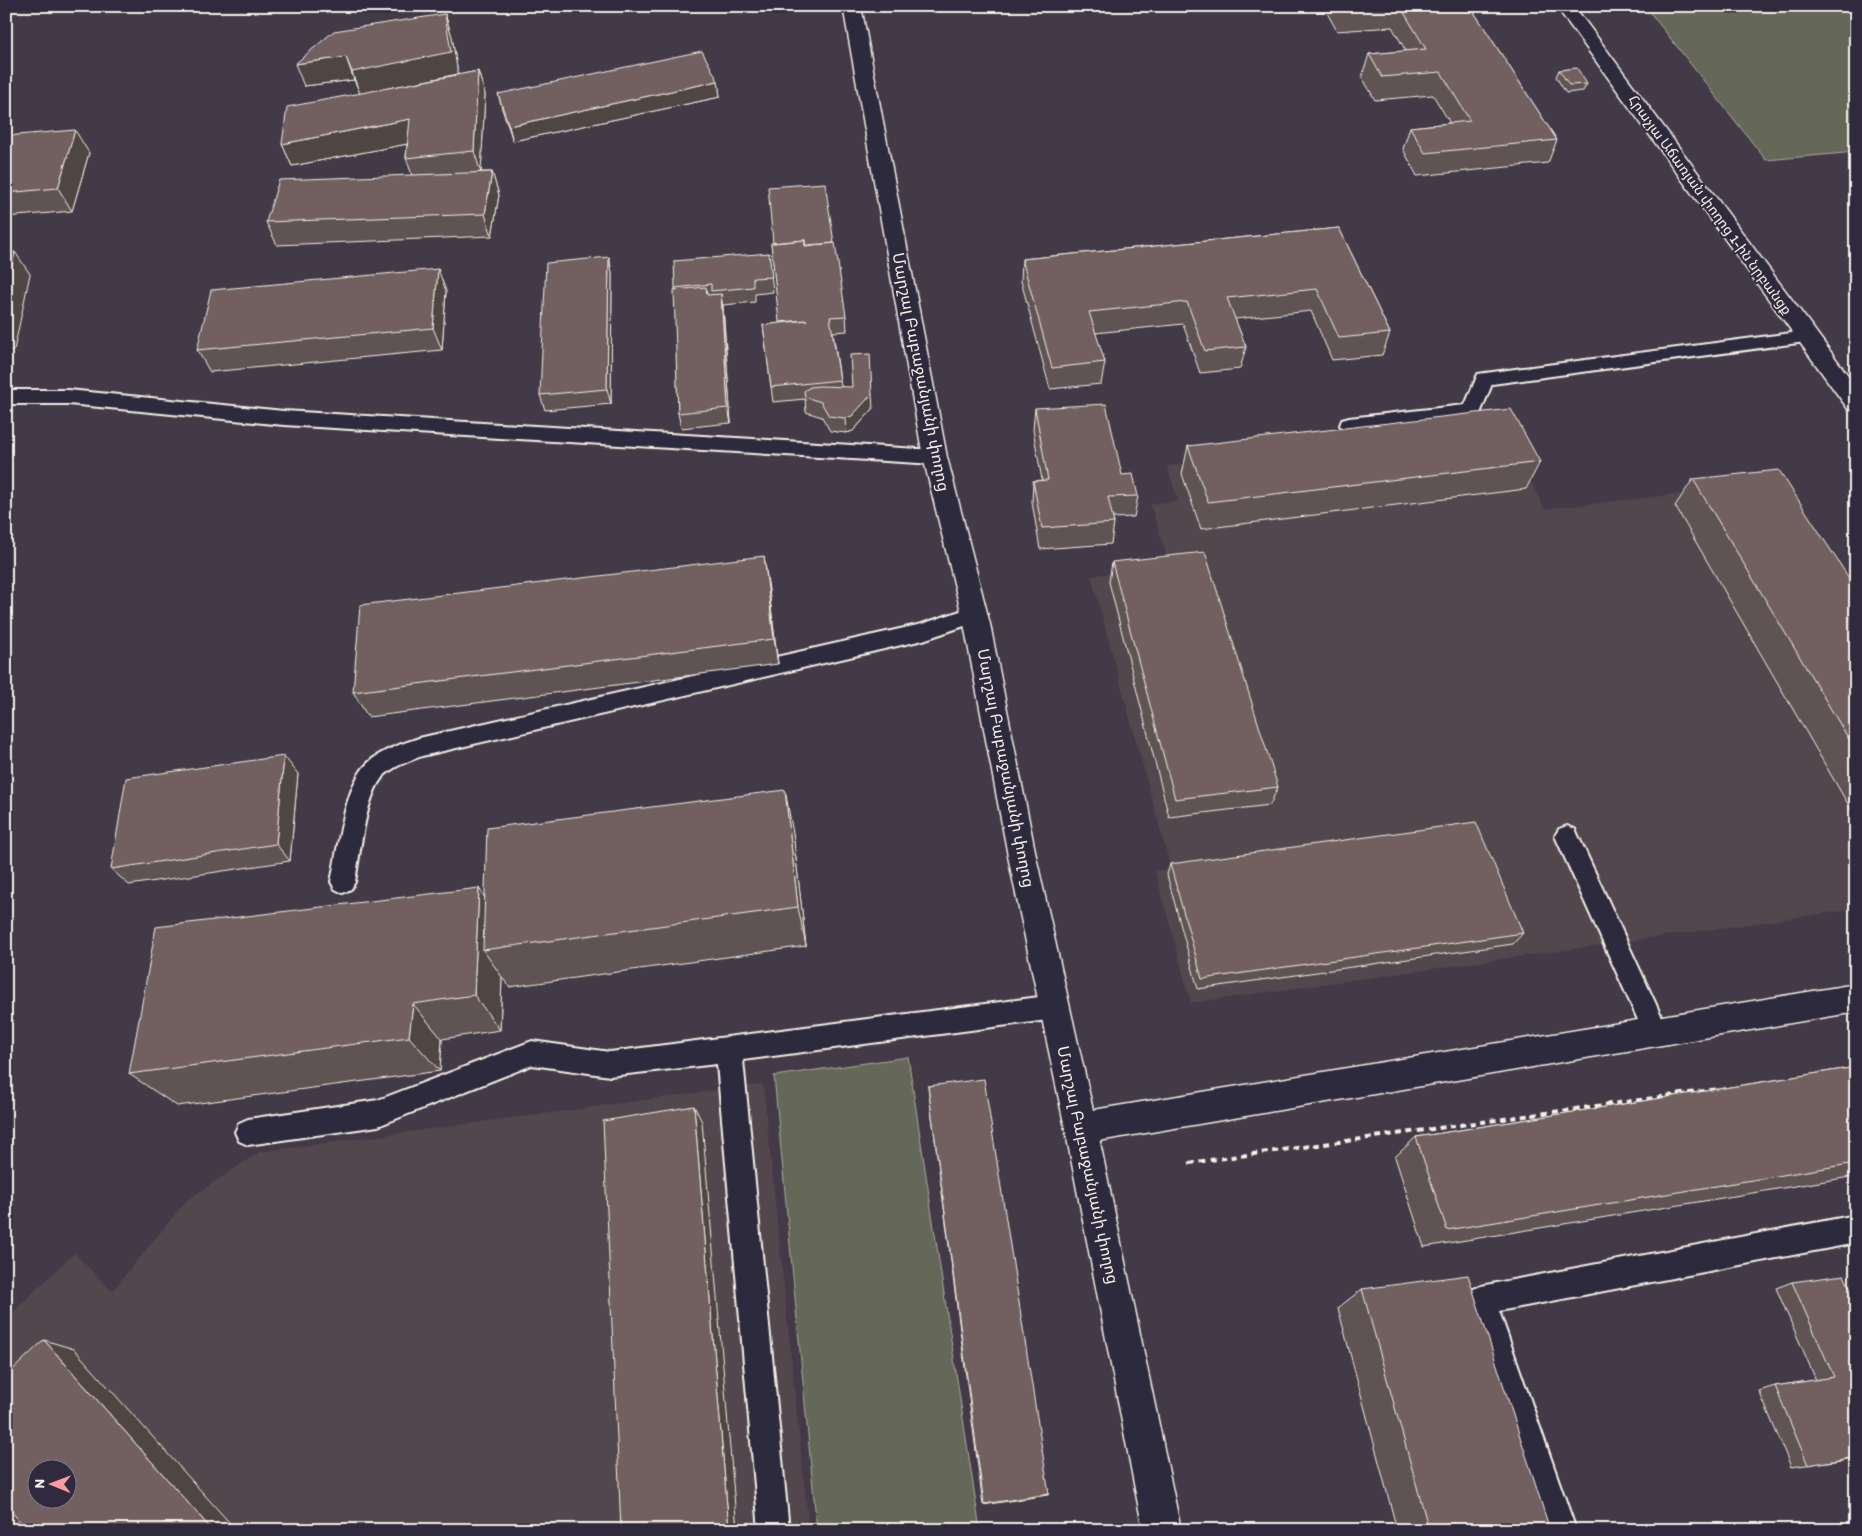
<svg xmlns="http://www.w3.org/2000/svg" width="1862" height="1536" font-family="Itim,'Noto Sans Armenian',sans-serif">
<rect width="100%" height="100%" fill="#433a47"/>
<filter id="ink" filterUnits="userSpaceOnUse"><feTurbulence type="fractalNoise" baseFrequency=".02" numOctaves="2"/><feDisplacementMap in="SourceGraphic" scale="10" xChannelSelector="R" yChannelSelector="G"/><feConvolveMatrix kernelMatrix="1 2 1 2 8 2 1 2 1" color-interpolation-filters="sRGB"/></filter>
<g filter="url(#ink)">
<path fill="#51464e" fill-rule="evenodd" d="M1503 429 1545 509 1758 485 1856 638V909L1191 1003 1155 871 1171 869 1091 576 1170 566 1150 504 1178 501 1167 466Z
M763 1084 809 1530H6V1319L74 1253 112 1291 186 1201 259 1152ZM38 1468H68V1498H38Z"/>
<path fill="#656758" stroke="#acaca0" d="M1645 6H1856V152L1766 160Z
M908 1057 980 1530H817L774 1076Z"/>
<g fill="none" stroke-linecap="round" stroke-linejoin="round">
<defs>
<path id="lane" d="M1807 331 1813 333 1816 337 1813 341 1492 384 1479 416 1472 418 1349 432 1342 430 1340 425 1342 420 1349 418 1465 405 1478 374 1485 373Z
M6 390H68L284 411 935 450 942 452 945 457 942 462 935 464 284 425 68 404H6Z
M975 606 982 608 985 614 982 620 923 640 422 756C409 761 391 767 382 778 365 799 360 854 355 882L351 889 343 893 335 889 331 882C338 850 344 785 368 763 381 750 402 744 419 738L922 624Z
M1567 826 1575 829 1665 1024 1669 1032 1665 1040 1656 1044 1647 1040 1555 836 1559 829Z
M1055 995 1064 999 1067 1007 1064 1015 1055 1019 743 1060 789 1530H759L717 1064 610 1076 532 1065 378 1126 248 1145 239 1141 235 1132 239 1123 248 1119 378 1100 532 1041 610 1052Z
M1856 1215V1243L1499 1311 1576 1530H1546L1467 1300 1471 1290 1481 1286Z"/>
<path id="street" d="M1556 6H1574L1856 386V411L1848 409Z
M1856 984V1012L1081 1144 1070 1139 1065 1128 1070 1117 1081 1112Z"/>
<path id="secondary" d="M843 6H861L947 457 990 624 1037 861 1097 1128 1181 1530H1143L1065 1128 1009 861 964 624 923 457Z"/>
</defs>
<use href="#lane" stroke="#f4f1e8" stroke-width="4"/>
<use href="#street" stroke="#f4f1e8" stroke-width="3"/>
<use href="#secondary" stroke="#f4f1e8" stroke-width="3"/>
<path stroke="#f4f1e8" stroke-width="4" stroke-dasharray="6 4.5" stroke-linecap="butt" d="M1189 1163 1718 1089"/>
<use href="#lane" fill="#2f2a3d" fill-rule="evenodd"/>
<use href="#street" fill="#2f2a3d" fill-rule="evenodd"/>
<use href="#secondary" fill="#2f2a3d" fill-rule="evenodd"/>
</g>
<path fill="#615352" stroke="#f4f1e8" d="M1327 6H1470L1557 140 1548 163 1417 176 1403 149 1410 127 1450 123 1433 95 1375 100 1362 77 1369 54 1406 51 1392 27 1337 31 1326 11Z
M445 14 452 37 458 74 422 82 478 71 485 94 481 172H492L499 195 492 236 277 245 266 222 412 175 406 158 407 144 292 166 282 144 360 93 354 80 304 86Z
M1559 70 1587 84 1583 91 1566 93 1556 77Z
M718 81 720 97 513 141 502 109 498 94Z
M6 136 89 153 72 211 6 217Z
M1339 228 1390 333 1382 355 1332 360 1311 311 1235 319 1246 347 1240 369 1200 373 1183 324 1095 333 1105 362 1101 384 1050 389 1021 281 1022 259Z
M771 243 846 316 847 331 833 332 841 386 873 409 853 431 846 433 830 431 822 417 806 412 805 399 773 402 763 325 780 323Z
M769 253 773 292 755 294V302L723 305 731 423 681 428 678 413 675 288Z
M609 257 612 273 611 404 545 410 540 395Z
M446 291 442 350 210 372 197 350Z
M1035 408 1122 475 1138 496 1134 517 1113 518 1114 523 1111 544 1040 549 1032 502 1033 481 1042 480 1033 430Z
M1188 446 1540 462 1526 489 1201 529 1182 474Z
M1693 479 1856 589V818L1675 506Z
M1112 562 1278 787 1270 805 1169 817 1109 582Z
M768 583 778 664 368 717 353 692Z
M298 774 290 861 129 885 111 869Z
M793 833 806 946 509 987 502 977 500 1030 442 1039 440 1071 177 1106 129 1074 485 898Z
M1170 864 1523 933 1513 944 1198 989 1167 875Z
M1856 1067V1176L1424 1247 1395 1157 1416 1137Z
M928 1086 1049 1494 1048 1495 983 1505Z
M1792 1282 1856 1301V1458L1791 1467 1759 1391 1775 1386 1816 1380 1776 1288Z
M1362 1289 1550 1530H1397L1338 1308Z"/>
<path fill="#4f4442" stroke="#f4f1e8" d="M445 14 452 37 458 74 360 94 352 72Z
M346 57 354 80 304 86 295 64Z
M478 71 485 94 481 173 474 151Z
M718 81 720 97 513 141 509 126Z
M410 119 418 142 292 166 282 144Z
M75 130 89 153 72 211 58 188Z
M492 172 499 195 492 236 485 214Z
M15 252 30 274 14 350 6 351V290Z
M609 257 612 273 611 404 607 389Z
M438 269 446 291 442 350 433 328Z
M721 294 723 309 731 423 728 408Z
M872 394 873 409 853 431 846 433 845 418Z
M764 556 768 583 778 664 774 639Z
M284 756 298 774 290 861 276 844Z
M785 790 793 833 806 946 798 907Z
M479 888 503 928 483 950 502 977 500 1030 474 995Z
M413 1004 442 1039 440 1071 409 1037Z
M694 1106 702 1122 737 1530H729Z
M44 1340 74 1349 236 1530H212Z"/>
<path fill="#71615f" stroke="#f4f1e8" fill-rule="evenodd" d="M1341 6H1373L1342 9Z
M1400 6H1470L1557 140 1425 153 1410 127 1470 121 1441 72 1382 77 1369 54 1426 49Z
M445 14 451 52 352 72 346 57 295 64 334 31Z
M702 51 718 81 509 126 498 94Z
M1577 68 1587 84 1569 85 1559 70Z
M478 71 474 151 406 158 410 119 282 144 287 107Z
M75 130 58 188 6 193V136Z
M492 172 485 214 266 222 279 180Z
M825 183 834 243 808 245H805V240L773 243 768 187Z
M1339 228 1390 333 1339 338 1317 289 1227 298 1246 347 1205 351 1187 302 1089 312 1105 362 1052 368 1022 259Z
M805 240V246L835 243 846 316 830 317 840 380 771 387 763 325 807 320 779 322 771 243Z
M15 252 6 290V253Z
M769 253 772 277 753 278V287L711 291V284L675 288 674 261Z
M609 257 607 389 540 395 546 263Z
M438 269 433 328 197 350 211 290Z
M706 287 707 295 721 294 728 408 678 413 674 290Z
M870 354 872 394 852 416 845 418 829 416 821 402 805 397 804 391 810 387 818 386 852 387 850 355Z
M1106 404 1122 475 1133 474 1138 496 1108 497 1114 523 1042 528 1033 481 1048 480 1035 408Z
M1511 409 1540 462 1208 502 1188 446Z
M1779 470 1856 589V751L1693 479Z
M1205 552 1278 787 1175 799 1112 562Z
M764 556 774 639 353 692 360 605Z
M284 756 276 844 111 869 126 778Z
M785 790 798 907 483 950 487 828Z
M1476 822 1523 933 1202 979 1170 864Z
M479 888 474 995 413 1004 409 1037 129 1074 156 927Z
M1856 1067V1163L1447 1230 1416 1137Z
M984 1079 1049 1494 984 1504 928 1086Z
M694 1106 729 1530H621L603 1121Z
M1468 1275 1550 1530H1429L1362 1289Z
M1844 1275 1856 1301V1457L1808 1465 1775 1386 1834 1377 1792 1282Z
M44 1340 212 1530H27L6 1505V1376ZM38 1468H68V1498H38Z"/>
</g>
<g text-anchor="middle" dominant-baseline="central" stroke-width="4" stroke-linejoin="round" paint-order="stroke">
<g font-size="14" fill="#f4f1e8" stroke="#2f2a3d">
<text transform="translate(1710 205) rotate(54)">Հրաչյա Աճառյան փողոց 1-ին նրբանցք</text>
</g>
<g font-size="16" fill="#f4f1e8" stroke="#2f2a3d">
<text transform="translate(921 372) rotate(79)">Մարշալ Բաբաջանյանի փողոց</text>
<text transform="translate(1006 768) rotate(79)">Մարշալ Բաբաջանյանի փողոց</text>
<text transform="translate(1088 1165) rotate(78)">Մարշալ Բաբաջանյանի փողոց</text>
</g>
</g>
<rect width="1862" height="1536" fill="none" stroke="#2f2a3d" stroke-width="25"/>
<rect x="12" y="12" width="1837" height="1511" fill="none" stroke="#f4f1e8" stroke-width="2" filter="url(#ink)"/>
<g transform="translate(52 1484) rotate(271)"><circle r="24" fill="#2f2a3d" stroke="#7e7a81"/>
<path d="M0-4L9 19L0 12L-9 19Z" fill="#ff9aa2"/>
<text y="-8" font-size="14" font-weight="bold" text-anchor="middle" fill="#f4f1e8">N</text>
</g>
</svg>
